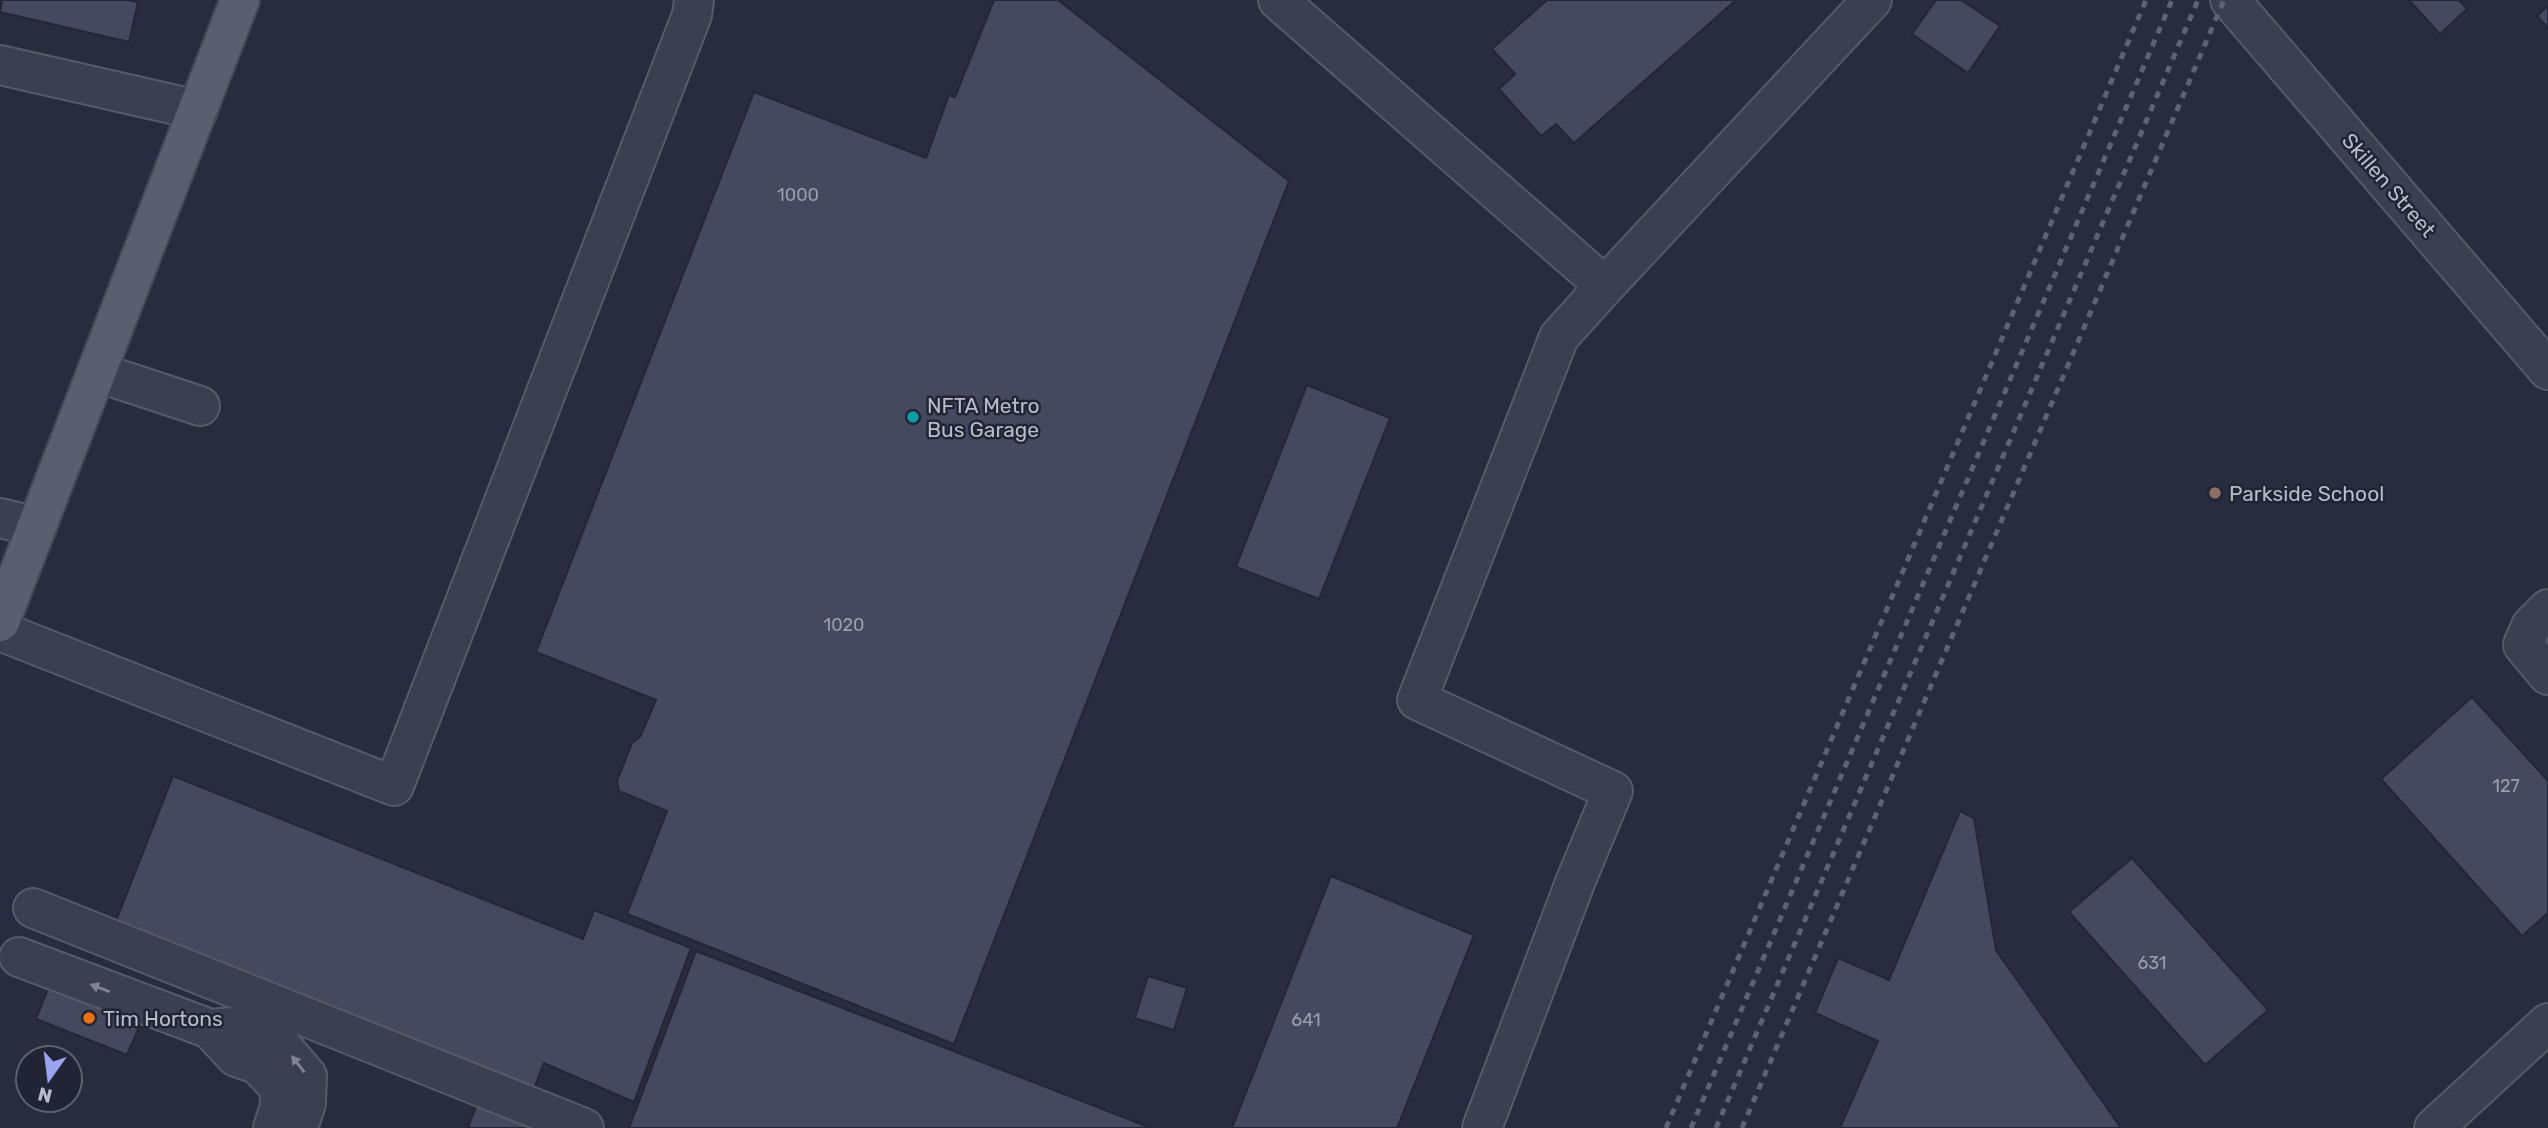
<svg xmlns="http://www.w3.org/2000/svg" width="2548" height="1128" font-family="Rubik,sans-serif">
<rect width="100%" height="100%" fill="#292c3f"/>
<path fill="#45495e" stroke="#232636" stroke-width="2" d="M2 0H128L138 2 129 42 0 12Z
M994 0H1058L1289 181 954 1044 627 914 667 811 619 791 617 781 632 743 640 737 656 700 536 652 754 92 926 158 949 95 955 97Z
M1547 0H1736L1574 143 1556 124 1541 136 1499 89 1515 74 1492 49Z
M1936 0H1961L2000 26 1968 73 1912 34Z
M2409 0H2459L2467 9 2440 34Z
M2548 6V28L2537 16Z
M1307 385 1390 418 1319 599 1236 567Z
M2472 697 2548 781V913L2522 936 2381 779Z
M173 776 583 939 594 910 691 948 634 1102 544 1063 533 1091 114 926Z
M1960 811 1974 818 1996 950 2121 1128H1840L1878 1041 1815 1013 1838 958 1889 980Z
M2132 858 2268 1010 2205 1065 2069 912Z
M1331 876 1474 935 1397 1128H1232Z
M696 951 1151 1128H629Z
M1148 976 1187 988 1174 1030 1135 1018Z
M51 981 143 1018 127 1055 36 1019Z
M478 1101 544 1128H468Z"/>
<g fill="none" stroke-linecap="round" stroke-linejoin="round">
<defs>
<path id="minor" d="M1278 0 1605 286 1872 0
M2230 0 2548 370
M0 65 198 110
M97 372 200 406
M0 518 37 527
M2548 609 2531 626 2523 645 2548 675
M0 631 394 786 692 15 694 0
M33 908 584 1128
M19 957 210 1029 246 1026 278 1042 307 1076 306 1103 298 1128
M210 1029 236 1057 257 1064 279 1087 280 1106 273 1128
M1482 1128 1576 880 1613 791 1417 700 1559 337 1605 286
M2434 1128 2548 1023"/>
<path id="major" d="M0 622 240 0"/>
</defs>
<use href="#minor" stroke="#575a69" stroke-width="42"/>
<use href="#major" stroke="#464858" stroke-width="42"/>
<use href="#minor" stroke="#3c3f4f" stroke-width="38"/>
<use href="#major" stroke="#5b5e6e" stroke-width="38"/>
<path stroke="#5f6275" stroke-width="5" stroke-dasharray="7 7" stroke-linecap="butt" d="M1666 1128 2146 0
M1691 1128 2172 0
M1716 1128 2198 0
M1742 1128 2224 0"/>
</g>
<defs><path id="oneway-solid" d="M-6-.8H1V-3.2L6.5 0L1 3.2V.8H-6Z" transform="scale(1.75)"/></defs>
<g fill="#818392">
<use href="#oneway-solid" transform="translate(100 988) rotate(-159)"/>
<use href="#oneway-solid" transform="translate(298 1064) rotate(-128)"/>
</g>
<circle fill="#0f9aa8" stroke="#212434" stroke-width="2.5" cx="913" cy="417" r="7"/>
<circle fill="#8d6e63" stroke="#212434" stroke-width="2.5" cx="2215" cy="493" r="7"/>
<circle fill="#e8710a" stroke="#212434" stroke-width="2.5" cx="89" cy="1018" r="7"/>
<g text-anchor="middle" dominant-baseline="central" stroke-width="5" stroke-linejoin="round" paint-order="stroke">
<g font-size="18" fill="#9c9eae">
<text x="798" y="195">1000</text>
<text x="844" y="625">1020</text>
<text x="2506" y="786">127</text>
<text x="2152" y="963">631</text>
<text x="1306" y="1020">641</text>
</g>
<g font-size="21" fill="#b9bbc9" stroke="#212434">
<text transform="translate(2389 185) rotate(49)">Skillen Street</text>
</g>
<g font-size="21" fill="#b9bbc9" stroke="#212434" text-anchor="start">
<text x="927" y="405">NFTA Metro<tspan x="927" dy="24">Bus Garage</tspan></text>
<text x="2229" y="493">Parkside School</text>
<text x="103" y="1018">Tim Hortons</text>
</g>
</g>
<g transform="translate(49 1079) rotate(194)"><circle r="33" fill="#212434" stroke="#5e6070" stroke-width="2"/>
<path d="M0-5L12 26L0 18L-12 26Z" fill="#99a3ee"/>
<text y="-10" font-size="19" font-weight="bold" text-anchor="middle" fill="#b9bbc9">N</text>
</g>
</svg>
